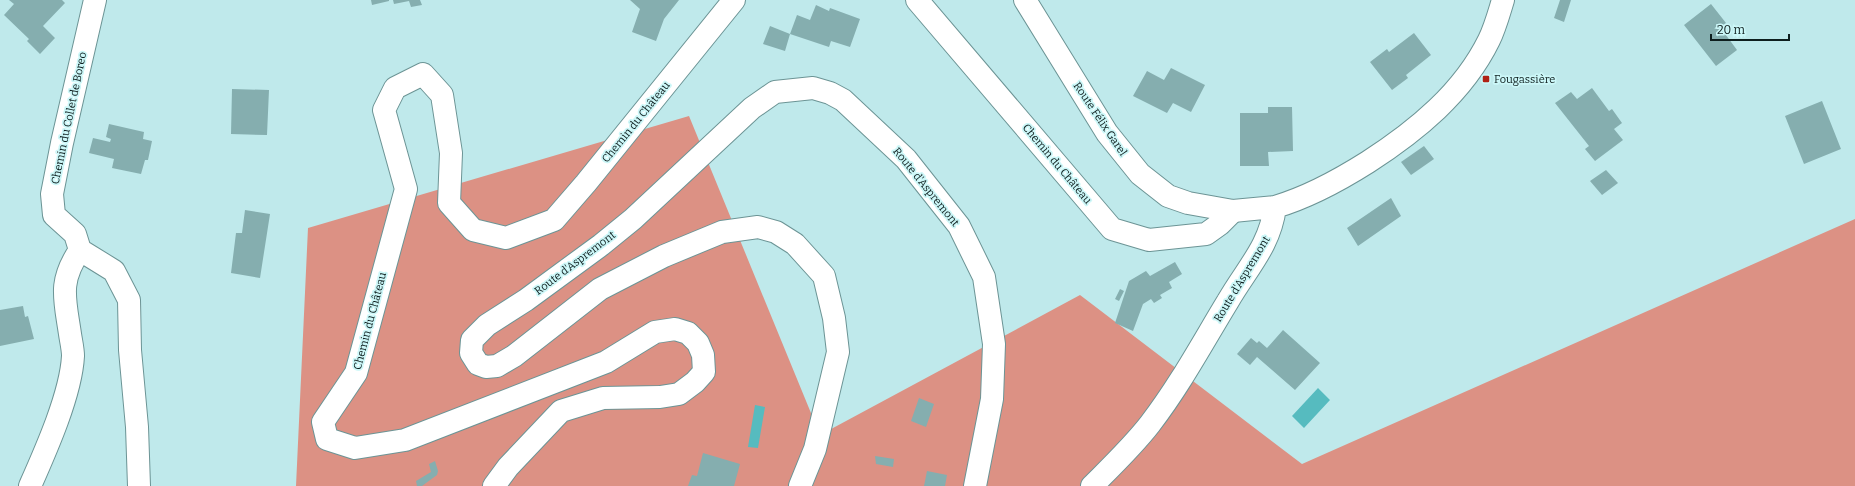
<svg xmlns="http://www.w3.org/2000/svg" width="1855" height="486" font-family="Bitter,serif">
<rect width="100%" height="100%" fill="#bfe9eb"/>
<path fill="#dc9184" d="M689 116 820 435 1080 295 1302 464 1855 219V486H296L308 228Z"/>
<path fill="#56bbbf" d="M1318 388 1330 400 1304 428 1292 416Z
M755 405 765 407 758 448 748 447Z"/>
<path fill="#85aeaf" d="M9 0H62L65 3 43 26 55 38 40 54 27 41 29 39 4 15 14 4Z
M371 0H389V1L372 5Z
M393 0H420L422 5 411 7 409 1 394 4Z
M630 0H679L664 19 656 41 632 32 640 9Z
M1560 0H1571L1564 22 1554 18Z
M1711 4 1726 23 1720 27 1737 50 1716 66 1684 25Z
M816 5 829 11 830 8 860 19 850 47 831 41 829 47 790 34 797 15 810 20Z
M770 26 790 34 785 51 763 44Z
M1414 33 1431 55 1406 75 1408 78 1392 90 1370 62 1387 49 1389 52Z
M1171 68 1205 85 1191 112 1173 103 1167 113 1133 96 1147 71 1164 80Z
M1592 88 1609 111 1612 109 1622 123 1614 129 1623 140 1595 161 1585 149 1589 146 1555 103 1571 92 1577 99Z
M232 89 269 90 267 135 231 134Z
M1822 101 1841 149 1804 164 1785 116Z
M1268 107H1292L1293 151 1268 152 1269 166H1240V113H1268Z
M109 124 144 132 143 139 152 141 148 160H145L141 174 112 168 114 159 89 153 93 138 110 142 111 139 106 137Z
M1424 146 1434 159 1411 175 1401 162Z
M1606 170 1618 183 1602 195 1590 181Z
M1391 198 1401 216 1358 246 1347 228Z
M245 210 270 214 260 278 231 273 236 233H242Z
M1175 262 1182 274 1169 282 1172 288 1160 295 1162 298 1154 303 1151 299 1143 304 1133 331 1115 323 1129 281 1146 271 1150 276Z
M1120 289 1124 291 1119 301 1115 299Z
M23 306 25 317 28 316 34 339 0 346V310Z
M1283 330 1320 363 1295 390 1257 357 1250 365 1237 354 1251 338 1257 343 1259 341 1267 348Z
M919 398 934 404 926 427 911 421Z
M703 453 740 464 734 486H688L692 475 697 476Z
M875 456 894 459 893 467 876 464Z
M435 461 438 471 437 475 422 486H417L416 481 431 472 429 464Z
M927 471 947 475 945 486H924Z"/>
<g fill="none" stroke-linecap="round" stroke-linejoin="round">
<defs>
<path id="minor" d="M917 0 1112 229 1149 240 1206 234 1220 224 1233 211
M80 250 75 234 54 215 52 194 62 143 95 0
M80 250 114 271 129 300 130 350 137 427 139 486
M30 486C46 450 71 394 73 356 73 349 71 341 70 334 65 299 58 282 80 250
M494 486 508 467 561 411 603 398 660 397 679 394 695 382 704 372 703 355 698 343 688 333 675 329 655 332 606 362 405 440 355 448 327 439 323 422 356 373 406 189 384 110 395 88 423 74 442 95 451 153 449 203 473 230 506 238 554 220 586 183 734 0"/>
<path id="tertiary" d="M1025 0 1107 133 1140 174 1168 196 1188 203 1233 211 1275 207
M800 486 815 449 838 352 834 318 824 276 795 244 776 232 758 227 722 232 664 256 600 289 514 356 497 366 486 367 478 364 471 353 472 340 487 325 526 300 601 245 633 219 752 108 775 92 813 88 830 93 843 100 906 159 959 226 984 277 994 344 992 399 975 486
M1092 486C1112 466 1133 446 1150 424 1180 385 1203 342 1228 301 1247 268 1270 246 1275 207 1309 197 1338 181 1368 162 1416 131 1463 93 1489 40 1495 28 1499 13 1503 0"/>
</defs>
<use href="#minor" stroke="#6c9495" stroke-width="24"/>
<use href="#tertiary" stroke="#6c9495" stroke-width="24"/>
<use href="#minor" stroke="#fff" stroke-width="22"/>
<use href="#tertiary" stroke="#fff" stroke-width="22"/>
</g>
<rect fill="#b02114" stroke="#ccf7f8" stroke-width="1.5" x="1482" y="75" width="8" height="8" rx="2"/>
<g text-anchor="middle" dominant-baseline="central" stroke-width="3.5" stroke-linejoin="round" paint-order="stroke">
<g font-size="11" fill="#0e1e1e" stroke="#ccf7f8" text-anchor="start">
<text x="1494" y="79">Fougassière</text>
</g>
<g font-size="11" fill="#0e1e1e" stroke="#ccf7f8">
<text transform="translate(69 118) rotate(-78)">Chemin du Collet de Boreo</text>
<text transform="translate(1100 119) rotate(56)">Route Félix Garel</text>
<text transform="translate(636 122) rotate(-51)">Chemin du Château</text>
<text transform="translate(1057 164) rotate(50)">Chemin du Château</text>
<text transform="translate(926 187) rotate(51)">Route d'Aspremont</text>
<text transform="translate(575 263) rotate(-37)">Route d'Aspremont</text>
<text transform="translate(1242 279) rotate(-59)">Route d'Aspremont</text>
<text transform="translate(370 321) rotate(-75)">Chemin du Château</text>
</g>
</g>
<path d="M1711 34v6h78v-6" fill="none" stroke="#0e1e1e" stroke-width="2"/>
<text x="1717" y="34" font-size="12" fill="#0e1e1e" stroke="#ccf7f8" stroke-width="3" paint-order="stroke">20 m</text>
</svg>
